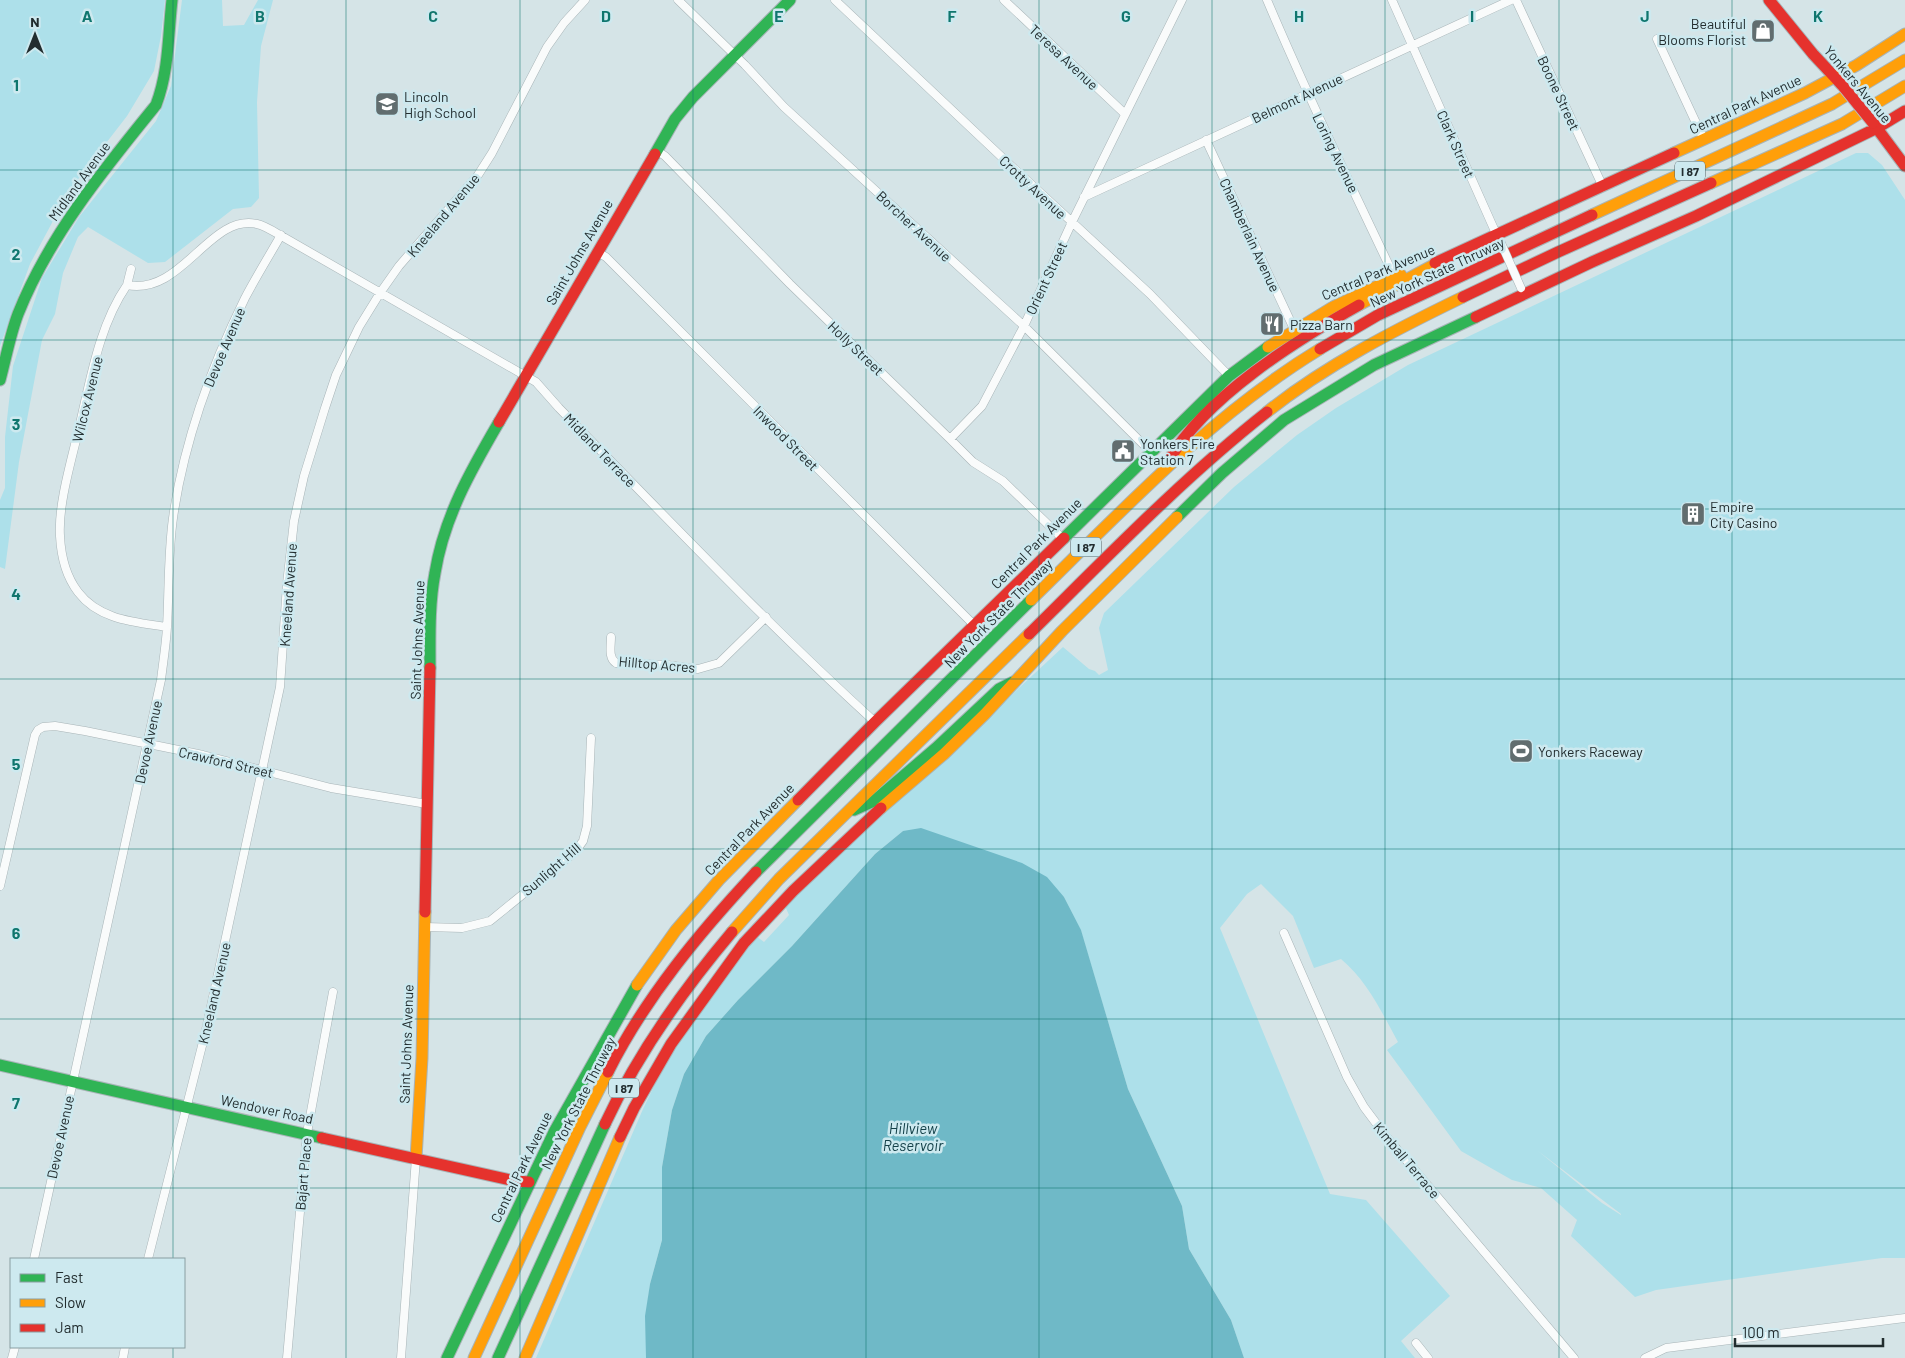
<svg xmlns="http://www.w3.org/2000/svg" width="1905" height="1358" font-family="Barlow,sans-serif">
<rect width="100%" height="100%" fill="#d5e4e7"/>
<path fill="#ade0ea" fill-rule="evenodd" d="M0 0H165L161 36 154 71 127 116 69 191 30 264 0 346Z
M182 0H222L223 26 244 25 258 0H273L261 46 257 102 259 198 251 207 233 209 165 262 148 263 88 227 78 237 63 273 55 314 42 340 19 462 5 569 0 567V500L5 488V437L13 366 42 278 79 217 156 121 171 86Z
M1856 153H1868L1882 165 1905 200V1258H1882L1656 1290 1635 1297 1571 1236 1577 1220 1541 1188 1512 1180 1461 1151 1387 1050 1398 1042C1381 1011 1368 982 1341 959L1314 968 1293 916 1261 884 1247 894 1220 928 1330 1194 1366 1200 1450 1296 1401 1341 1415 1358H1244L1231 1320 1189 1249 1182 1206 1128 1089 1081 931 1064 897 903 831 875 854 792 946 738 1000 706 1036 684 1074 672 1110 662 1167V1240L650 1284 646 1316V1358H536L643 1109 672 1049 756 936 764 942 789 915 785 906 1063 647 1089 669 1095 671 1099 675 1108 670 1099 628 1104 613 1234 487 1297 435 1336 408 1408 365ZM1538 1151 1621 1214V1215L1602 1203Z"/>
<path fill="#6fb9c7" d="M921 828 1022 863 1047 877 1064 897 1081 930 1128 1089 1182 1206 1189 1249 1231 1320 1244 1358H646L645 1316 650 1284 662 1240V1167L672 1110 684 1074 706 1036 738 1000 792 946 875 854 903 831Z"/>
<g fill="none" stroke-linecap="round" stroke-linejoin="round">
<defs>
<path id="street" d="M678 0 745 65 784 107 1024 326 1151 452
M835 0 1007 162 1150 294 1229 376
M1004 0 1124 113
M1267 0C1307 94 1351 186 1395 278
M1392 0 1498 238
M1516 0 1603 187
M1657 39 1704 140
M1206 140 1294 329
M656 150 665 156 790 284 950 439 973 462 1003 481 1062 538
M1084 197 1511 0
M597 252 606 257 974 625
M127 285 131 269
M950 439 982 406 1024 326 1072 222 1182 0
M167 627C135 622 99 620 78 592 65 575 61 556 60 536 58 505 71 462 78 432 90 383 98 327 127 285 182 296 210 213 257 224 266 226 276 233 285 238L536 382 559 408C663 514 765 622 875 722
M611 637C611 646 608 658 616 663L667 665 698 669 719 663 766 617
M0 886 35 735 38 730 43 727 55 726 85 731 203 755 331 788 427 804
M425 927 462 928 490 921 575 852 583 841 587 826 591 738
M1284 933 1347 1077 1364 1107 1385 1135 1574 1358
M34 1259 161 680C163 663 166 645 167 627 169 591 168 554 173 518 184 441 211 367 245 298 256 277 269 256 281 235
M148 1259 205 1034 280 687 287 584 294 521 304 476 325 408 336 375 359 327 380 293 399 266 478 175 492 153 547 47 564 23 585 0
M1416 1343 1428 1358
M12 1358 15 1347
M123 1358 125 1347
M287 1358 307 1133 333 992
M401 1358 416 1158
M1645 1358 1666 1348 1905 1318"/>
<path id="fast" d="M655 154 675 119 693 97 790 0
M0 380C6 358 10 335 18 314 49 236 104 169 156 105 169 71 168 35 172 0
M1177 517 1222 473 1284 420 1374 365 1476 317
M1064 538 1229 376 1268 347
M430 668C430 637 429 604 435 573 444 517 471 470 499 422
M854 810 874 801 936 748 999 689 1013 682
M756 872 1031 600
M0 1065 322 1138
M447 1358 554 1132 637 985
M498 1358 605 1124"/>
<path id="slow" d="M1674 153 1805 93 1857 65 1905 34
M1711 183 1842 124 1905 86
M1592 215 1832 104 1905 60
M1359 305 1441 261
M1268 347 1333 307 1401 275
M1267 412C1326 365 1395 330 1463 297
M1031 600C1122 511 1210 416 1320 349
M881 808 944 754 985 714 1062 631 1177 517
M732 932 779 879 1029 634
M637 985 676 930 719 880 798 800
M416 1158 422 1058 425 912
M474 1358 580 1127 608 1072
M525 1358 620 1137"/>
<path id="jam" d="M1769 0 1813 54 1842 85
M1873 123 1905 166
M1435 263 1674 153
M1463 297 1558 252 1711 183
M1476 317 1592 262 1696 216 1877 128 1905 111
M1320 349 1378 315 1592 215
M499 422 655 154
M1169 460C1207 396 1295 341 1359 305
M1029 634C1106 558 1182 479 1267 412
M798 800 875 722 1064 538
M425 912 430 668
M608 1072C645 998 700 932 756 872
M605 1124C637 1055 683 990 732 932
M620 1137 634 1108 671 1044 744 943 793 891 881 808
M322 1138 515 1181 529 1182"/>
</defs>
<use href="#street" stroke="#a8b4b7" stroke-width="9"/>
<use href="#fast" stroke="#a8b4b7" stroke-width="13"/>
<use href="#slow" stroke="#a8b4b7" stroke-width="13"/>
<use href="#jam" stroke="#a8b4b7" stroke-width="13"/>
<use href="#street" stroke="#f9fbfb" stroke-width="8"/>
<use href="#fast" stroke="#30b455" stroke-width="11"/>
<use href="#slow" stroke="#ff9f0a" stroke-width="11"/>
<use href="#jam" stroke="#e5322d" stroke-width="11"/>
<defs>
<path id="street-bridge" d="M1501 243 1521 288"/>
<path id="jam-bridge" d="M1842 85 1873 123"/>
</defs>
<use href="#street-bridge" stroke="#a8b4b7" stroke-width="9" stroke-linecap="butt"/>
<use href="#jam-bridge" stroke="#b7c0c1" stroke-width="13" stroke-linecap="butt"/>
<use href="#street-bridge" stroke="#f9fbfb" stroke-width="8"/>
<use href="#jam-bridge" stroke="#e5322d" stroke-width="11"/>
</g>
<path fill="none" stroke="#0f766e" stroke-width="1" stroke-opacity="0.55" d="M173 0V1259M346 0V1358M520 0V1358M693 0V1358M866 0V1358M1039 0V1358M1212 0V1358M1385 0V1358M1559 0V1358M1732 0V1358M0 170H1905M0 340H1905M0 509H1905M0 679H1905M0 849H1905M0 1019H1905M0 1188H1905M173 1347V1358"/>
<defs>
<symbol id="shop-square" viewBox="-11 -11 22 22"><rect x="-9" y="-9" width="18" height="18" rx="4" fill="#616d6f" stroke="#cde9ef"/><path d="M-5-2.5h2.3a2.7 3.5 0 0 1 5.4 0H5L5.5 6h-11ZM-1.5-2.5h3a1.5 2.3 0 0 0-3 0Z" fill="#fff"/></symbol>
<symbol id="school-square" viewBox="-11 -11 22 22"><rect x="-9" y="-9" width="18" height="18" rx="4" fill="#616d6f" stroke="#cde9ef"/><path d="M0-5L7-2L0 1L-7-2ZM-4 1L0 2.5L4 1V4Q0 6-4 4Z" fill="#fff"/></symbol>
<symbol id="restaurant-square" viewBox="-11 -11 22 22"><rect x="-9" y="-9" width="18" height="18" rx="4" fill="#616d6f" stroke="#cde9ef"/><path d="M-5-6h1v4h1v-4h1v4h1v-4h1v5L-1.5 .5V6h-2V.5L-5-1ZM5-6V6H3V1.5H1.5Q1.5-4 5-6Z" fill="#fff"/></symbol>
<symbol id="civic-square" viewBox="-11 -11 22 22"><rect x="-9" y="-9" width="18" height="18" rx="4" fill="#616d6f" stroke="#cde9ef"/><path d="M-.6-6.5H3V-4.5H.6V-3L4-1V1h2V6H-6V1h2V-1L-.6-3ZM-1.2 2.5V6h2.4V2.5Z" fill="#fff"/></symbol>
<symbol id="building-square" viewBox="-11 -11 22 22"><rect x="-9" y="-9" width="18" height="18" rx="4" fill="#616d6f" stroke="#cde9ef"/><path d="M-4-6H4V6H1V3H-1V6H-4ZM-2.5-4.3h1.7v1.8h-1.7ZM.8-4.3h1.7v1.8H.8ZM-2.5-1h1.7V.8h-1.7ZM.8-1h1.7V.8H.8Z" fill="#fff"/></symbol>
<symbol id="stadium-square" viewBox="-11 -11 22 22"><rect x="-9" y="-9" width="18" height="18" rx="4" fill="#616d6f" stroke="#cde9ef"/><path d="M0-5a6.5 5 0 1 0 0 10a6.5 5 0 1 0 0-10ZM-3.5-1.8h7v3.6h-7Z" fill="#fff"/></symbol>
</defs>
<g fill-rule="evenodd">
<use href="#shop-square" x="1749" y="17" width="28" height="28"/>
<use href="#school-square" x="373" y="90" width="28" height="28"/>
<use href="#restaurant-square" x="1258" y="310" width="28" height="28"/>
<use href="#civic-square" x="1109" y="437" width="28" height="28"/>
<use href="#building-square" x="1679" y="500" width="28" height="28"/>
<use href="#stadium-square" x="1507" y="737" width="28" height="28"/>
</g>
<g text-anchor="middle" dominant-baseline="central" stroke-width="5" stroke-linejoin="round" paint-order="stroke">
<g fill="#cde9ef" stroke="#556569" stroke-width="1">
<rect x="1675" y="161.5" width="30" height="19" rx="4"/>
<rect x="1071" y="537.5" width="30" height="19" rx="4"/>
<rect x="609" y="1078.5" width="30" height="19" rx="4"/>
</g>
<g font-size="12" font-weight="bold" fill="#222d2f">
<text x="1690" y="171">I 87</text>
<text x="1086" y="547">I 87</text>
<text x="624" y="1088">I 87</text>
</g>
<g font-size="14" fill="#222d2f" stroke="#cde9ef" text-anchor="start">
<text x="1746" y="23" text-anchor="end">Beautiful<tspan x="1746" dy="16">Blooms Florist</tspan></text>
<text x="404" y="96">Lincoln<tspan x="404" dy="16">High School</tspan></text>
<text x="1290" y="324">Pizza Barn</text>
<text x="1140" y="443">Yonkers Fire<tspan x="1140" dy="16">Station 7</tspan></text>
<text x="1710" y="506">Empire<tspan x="1710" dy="16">City Casino</tspan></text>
<text x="1538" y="751">Yonkers Raceway</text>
</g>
<g font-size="14" fill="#222d2f" stroke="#cde9ef">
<text transform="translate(1064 57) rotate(43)">Teresa Avenue</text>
<text transform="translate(1858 84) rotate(50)">Yonkers Avenue</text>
<text transform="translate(1559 93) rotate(65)">Boone Street</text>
<text transform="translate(1297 98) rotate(-25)">Belmont Avenue</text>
<text transform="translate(1745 104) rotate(-25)">Central Park Avenue</text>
<text transform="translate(1456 144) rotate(66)">Clark Street</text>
<text transform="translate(1336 153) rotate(64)">Loring Avenue</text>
<text transform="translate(79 181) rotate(-54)">Midland Avenue</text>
<text transform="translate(1033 187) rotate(43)">Crotty Avenue</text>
<text transform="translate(443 215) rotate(-50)">Kneeland Avenue</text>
<text transform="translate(914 226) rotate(43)">Borcher Avenue</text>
<text transform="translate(1250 235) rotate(65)">Chamberlain Avenue</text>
<text transform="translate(579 252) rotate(-60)">Saint Johns Avenue</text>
<text transform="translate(1378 272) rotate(-23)">Central Park Avenue</text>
<text transform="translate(1437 272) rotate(-25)">New York State Thruway</text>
<text transform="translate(1046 278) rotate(-65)">Orient Street</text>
<text transform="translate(224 347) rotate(-67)">Devoe Avenue</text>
<text transform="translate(856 348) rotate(44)">Holly Street</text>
<text transform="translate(87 399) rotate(-76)">Wilcox Avenue</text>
<text transform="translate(786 438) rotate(45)">Inwood Street</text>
<text transform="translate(600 450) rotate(46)">Midland Terrace</text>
<text transform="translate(1036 543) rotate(-45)">Central Park Avenue</text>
<text transform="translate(288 595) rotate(-86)">Kneeland Avenue</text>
<text transform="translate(998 613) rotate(-45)">New York State Thruway</text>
<text transform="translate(417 640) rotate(-88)">Saint Johns Avenue</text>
<text transform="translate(657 664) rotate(5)">Hilltop Acres</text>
<text transform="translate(148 742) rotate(-78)">Devoe Avenue</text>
<text transform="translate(226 762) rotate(13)">Crawford Street</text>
<text transform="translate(749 829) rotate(-46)">Central Park Avenue</text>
<text transform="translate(551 869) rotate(-41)">Sunlight Hill</text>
<text transform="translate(214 993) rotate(-77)">Kneeland Avenue</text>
<text transform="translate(406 1044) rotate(-88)">Saint Johns Avenue</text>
<text transform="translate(578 1103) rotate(-63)">New York State Thruway</text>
<text transform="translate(267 1109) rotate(12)">Wendover Road</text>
<text transform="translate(60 1137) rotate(-78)">Devoe Avenue</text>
<text transform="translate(1407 1160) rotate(50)">Kimball Terrace</text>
<text transform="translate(521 1167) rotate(-64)">Central Park Avenue</text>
<text transform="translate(303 1174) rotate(-85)">Bajart Place</text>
</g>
<g font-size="15" font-style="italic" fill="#144149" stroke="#cde9ef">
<text x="913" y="1128">Hillview<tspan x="913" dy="17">Reservoir</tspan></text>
</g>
</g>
<g font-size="16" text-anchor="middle" font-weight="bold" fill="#0f766e" stroke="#cde9ef" stroke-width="5" stroke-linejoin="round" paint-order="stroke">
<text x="87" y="22">A</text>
<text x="260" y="22">B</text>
<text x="433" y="22">C</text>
<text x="606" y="22">D</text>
<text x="779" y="22">E</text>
<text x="952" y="22">F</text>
<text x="1126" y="22">G</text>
<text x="1299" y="22">H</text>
<text x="1472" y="22">I</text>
<text x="1645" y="22">J</text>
<text x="1818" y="22">K</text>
<text x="16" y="91">1</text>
<text x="16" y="260">2</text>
<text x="16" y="430">3</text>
<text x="16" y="600">4</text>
<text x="16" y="770">5</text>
<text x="16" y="939">6</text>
<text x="16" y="1109">7</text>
</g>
<rect x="10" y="1258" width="175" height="90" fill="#cde9ef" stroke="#899ea2"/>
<rect x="20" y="1274" width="25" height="8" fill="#30b455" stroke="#899ea2"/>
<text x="55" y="1283" font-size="15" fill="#222d2f">Fast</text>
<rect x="20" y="1299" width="25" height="8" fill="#ff9f0a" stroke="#899ea2"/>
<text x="55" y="1308" font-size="15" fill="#222d2f">Slow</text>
<rect x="20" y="1324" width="25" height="8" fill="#e5322d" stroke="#899ea2"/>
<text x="55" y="1333" font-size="15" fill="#222d2f">Jam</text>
<g transform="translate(35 35)" stroke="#cde9ef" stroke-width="4" paint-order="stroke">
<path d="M0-4L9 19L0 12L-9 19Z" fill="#222d2f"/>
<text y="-8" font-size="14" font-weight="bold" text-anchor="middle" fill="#222d2f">N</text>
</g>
<path d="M1735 1338v8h148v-8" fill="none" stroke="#222d2f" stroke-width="2.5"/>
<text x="1742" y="1338" font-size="15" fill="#222d2f" stroke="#cde9ef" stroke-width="4" paint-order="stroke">100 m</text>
</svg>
